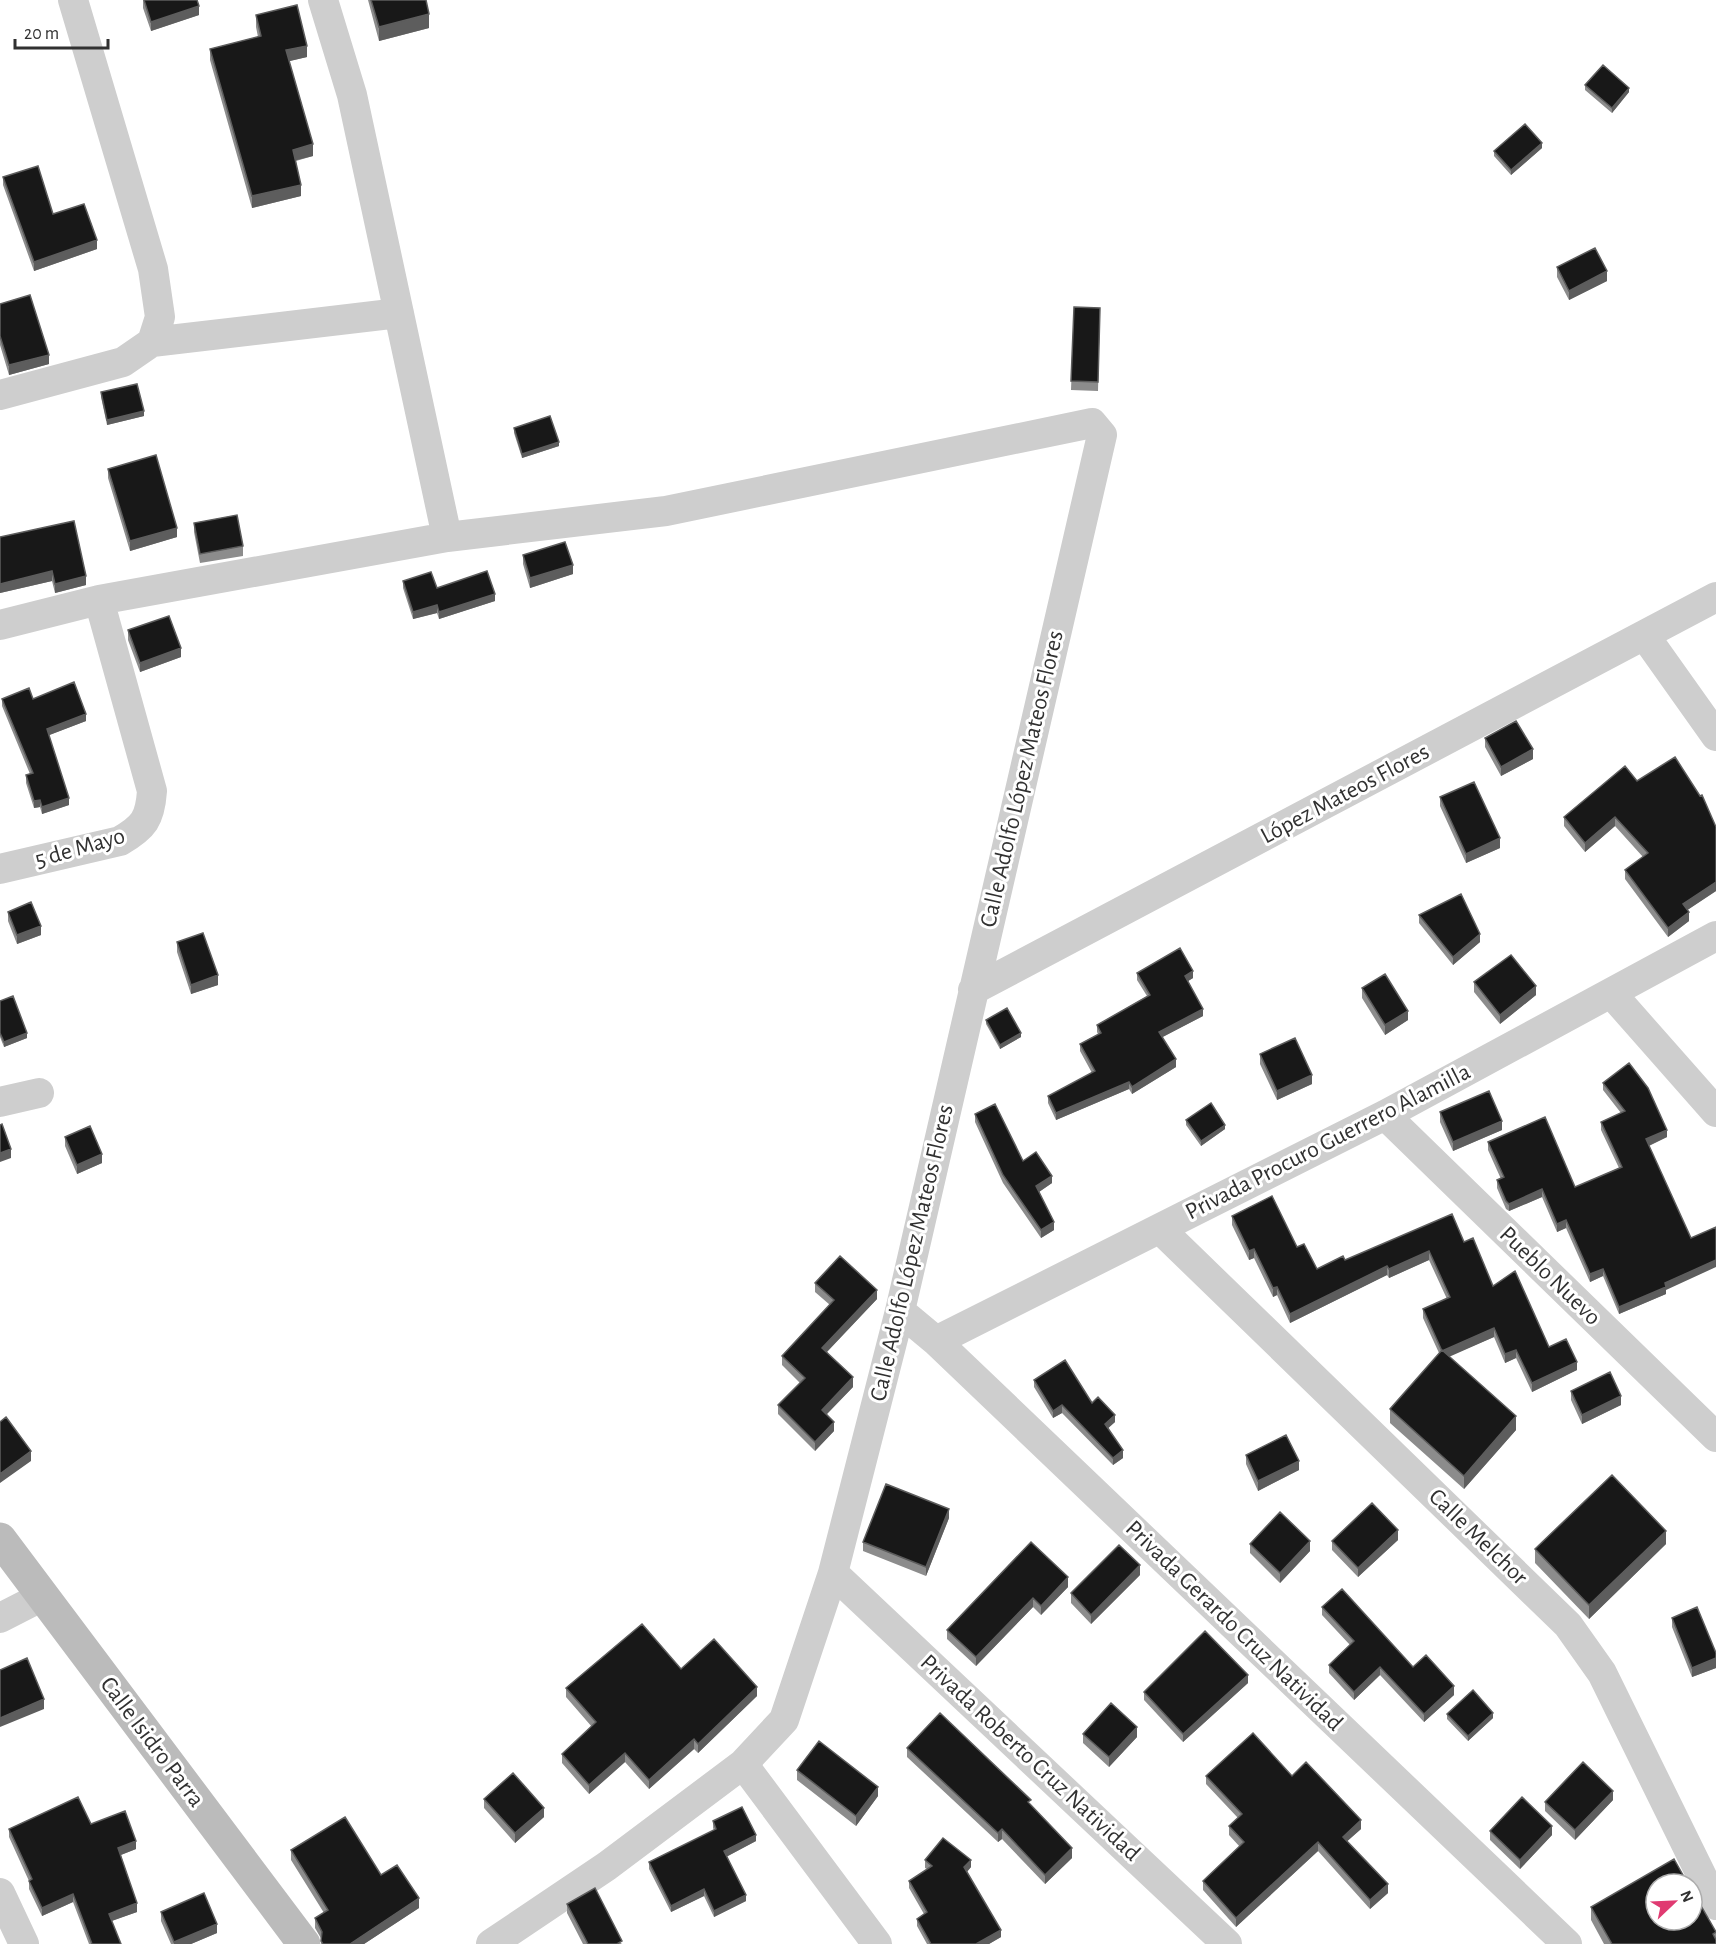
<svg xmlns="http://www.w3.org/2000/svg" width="1716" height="1944" font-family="'Alegreya Sans',sans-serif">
<rect width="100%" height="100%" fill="#fff"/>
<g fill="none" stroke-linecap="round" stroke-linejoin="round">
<path stroke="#cecece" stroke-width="30" d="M73 0 153 269 160 317 152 342
M323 0 352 95 447 537
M0 395 123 362 152 342 399 313
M0 625 99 600 447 537 666 511 1092 423 1102 435 900 1311 833 1573 784 1720 743 1764 607 1866 491 1944
M1645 636 1716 736
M0 869 120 841C144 827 150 819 152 791L99 600
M973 990 1716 597
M1611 993 1716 1112
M0 1102 39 1093
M1385 1115 1716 1437
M1160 1229 1568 1625 1602 1673 1716 1905
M900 1311 936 1341 1567 1944
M936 1341 1385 1115 1716 936
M833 1573 1227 1944
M0 1618 43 1596
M743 1764 877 1944
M0 1893 24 1944"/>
<path stroke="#bbb" stroke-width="33" d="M0 1539 304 1944"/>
</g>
<path fill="#8c8c8c" d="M143 0H197L199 15 151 31 143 8Z
M368 0H426L429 28 379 41Z
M256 15 307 57 289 61 313 156 296 161 301 196 252 208 210 60V49L258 37 256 27Z
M1585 85 1629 92 1612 113 1585 90Z
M1542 148 1511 175 1494 156V151Z
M3 177 53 214 97 249 34 271 3 185Z
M1557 267 1607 281 1569 300 1557 277Z
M0 304 49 364 9 375 0 345Z
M1074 307 1100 308 1098 391 1071 390Z
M101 392 144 416 107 425 101 397Z
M514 428 559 446 522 458 514 433Z
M108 469 177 537 130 551 108 478Z
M194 523 243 546V556L200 563 194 532Z
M0 537 86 585 55 593 52 581 0 593Z
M523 555 573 574 530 588 523 564Z
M403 581 437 588 495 601 439 619 437 613 413 619 403 588Z
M128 630 181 657 140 672 128 640Z
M2 699H33L86 721 49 735 69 805 42 814 40 807 34 808 26 783V775L30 774 2 706Z
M1485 738 1533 759 1501 776 1485 747Z
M1625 766 1716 891 1687 910 1689 921 1668 937 1625 879V870L1643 857 1615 826 1585 852 1564 826V817Z
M1440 797 1500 848 1466 863 1440 806Z
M8 912 41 935 17 944 8 921Z
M1419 915 1480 942 1453 965 1419 923Z
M177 942 218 985 191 994 177 952Z
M1137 973 1193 978 1188 981 1203 1016 1162 1037 1176 1067 1132 1094 1129 1089 1056 1120 1048 1103V1096L1092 1073 1080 1051V1044L1098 1034 1097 1032V1025L1147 996 1137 980Z
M1474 982 1536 995 1500 1024 1474 992Z
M1362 988 1408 1020 1385 1035 1362 998Z
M0 1001 27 1038 4 1047 0 1037Z
M986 1020 1021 1037 1000 1049 986 1024Z
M1260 1054 1312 1084 1277 1100 1260 1064Z
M1603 1083 1667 1137 1649 1146 1666 1294 1619 1314 1603 1276 1590 1282 1566 1228 1557 1232 1542 1197 1509 1211 1506 1209 1497 1188V1180L1501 1179 1488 1150V1142L1575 1187 1619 1168 1601 1130V1122L1621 1113 1603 1090Z
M1440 1112 1502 1130 1453 1151 1440 1122Z
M975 1114 1023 1161 1052 1183 1039 1192 1054 1230 1041 1238 1003 1183 975 1122Z
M1186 1120 1225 1129 1201 1146 1186 1125Z
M65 1137 102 1163 77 1174 65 1146Z
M1232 1216 1297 1247 1317 1269 1345 1260 1464 1242 1493 1286 1549 1347 1577 1370 1532 1392 1516 1358 1505 1363 1494 1337 1449 1356 1516 1430 1464 1489 1390 1423V1409L1439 1353 1423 1318V1309L1447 1299 1429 1260 1389 1278 1387 1275 1290 1323 1277 1295 1273 1297 1254 1258 1249 1260 1232 1225Z
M815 1283 877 1299 827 1352 853 1387 827 1414 834 1431 815 1451 778 1414V1405L800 1383 782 1365V1356L830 1305 815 1292Z
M1034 1380 1092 1403 1115 1422 1108 1428 1123 1458 1113 1465 1062 1413 1053 1418 1034 1387Z
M1571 1391 1621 1405 1582 1424 1571 1400Z
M1246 1455 1299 1470 1258 1491 1246 1464Z
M949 1518 926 1576 863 1551V1542Z
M1398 1540 1358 1577 1332 1550V1541Z
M1031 1542 1068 1587 1041 1615 1033 1607 976 1666 947 1639V1630Z
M1250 1544 1310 1551 1280 1583 1250 1553Z
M1666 1544 1589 1619 1535 1563V1549Z
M1140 1575 1091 1624 1071 1603V1593Z
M1322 1607 1413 1667 1454 1695 1424 1722 1380 1675 1354 1700 1329 1673V1665L1350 1645 1322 1615Z
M1672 1618 1716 1653V1668L1692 1677 1672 1627Z
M681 1669 757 1696 698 1753 694 1749 649 1789 625 1762 589 1794 562 1763V1754L592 1727 566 1697V1688Z
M1248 1683 1183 1742 1144 1700V1692Z
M1447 1714 1493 1718 1468 1741 1447 1719Z
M1083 1734 1137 1737 1109 1767 1083 1743Z
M907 1748 1072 1858 1045 1884 1002 1839 998 1842 907 1757Z
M797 1770 878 1796 856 1826 797 1780Z
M1206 1776H1292L1361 1829 1347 1841 1388 1893 1370 1909 1318 1851 1236 1927 1203 1890V1881L1240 1847 1229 1835V1826L1238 1818 1206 1784Z
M484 1799 544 1817 515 1843 484 1808Z
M1613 1800 1575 1840 1545 1811V1802Z
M713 1821 756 1841 726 1857 746 1901 714 1917 704 1896 671 1912 649 1869V1862L714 1830 713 1828Z
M91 1824 136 1849 121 1855 137 1912 111 1921 121 1944H89L73 1902 42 1916 29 1889V1881L9 1837V1829Z
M1490 1831 1552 1835 1520 1869 1490 1840Z
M291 1850 381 1875 419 1908 364 1944H321L322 1940 315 1928V1918L324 1913 291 1860Z
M925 1860 971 1867 967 1872 1001 1937 989 1944H927L917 1926V1919L924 1914 909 1888V1881L927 1869 925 1868Z
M567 1904 622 1944H583L567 1913Z
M1591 1907 1716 1932V1944H1604L1591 1920Z
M161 1912 217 1933 191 1944H171L161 1921Z"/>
<path fill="#5d5d5d" d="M199 6V15L151 31V22Z
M429 14V28L379 41V27Z
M307 46V57L286 62V50Z
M1629 88V92L1612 113V108Z
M1542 143V148L1511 175V170Z
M313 144V156L293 161V150Z
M301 185V196L252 208V196Z
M97 240V249L34 271V262Z
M1607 271V281L1569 300V291Z
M49 355V364L9 375V365Z
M144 411V416L107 425V420Z
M559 442V446L522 458V454Z
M177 528V537L130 551V541Z
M573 565V574L530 588V578Z
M52 571V581L0 593V584Z
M86 576V585L55 593V584Z
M495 594V601L439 619V612Z
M437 605V613L413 619V612Z
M181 648V657L140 672V663Z
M86 714V721L47 736V729Z
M1533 749V759L1501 776V767Z
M69 798V805L42 814V807Z
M40 800V807L34 808V801Z
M1615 817V826L1585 852V843Z
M1500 838V848L1466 863V854Z
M1716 882V891L1683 913V904Z
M1689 912V921L1668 937V928Z
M41 926V935L17 944V935Z
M1480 934V942L1453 965V957Z
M1193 971V978L1185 983V976Z
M218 975V985L191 994V985Z
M1536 986V995L1500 1024V1015Z
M1203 1009V1016L1159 1039V1032Z
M1408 1011V1020L1385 1035V1025Z
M27 1033V1038L4 1047V1042Z
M1021 1033V1037L1000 1049V1045Z
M1176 1059V1067L1132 1094V1087Z
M1312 1075V1084L1277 1100V1091Z
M1129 1082V1089L1056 1120V1113Z
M1502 1121V1130L1453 1151V1142Z
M1225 1125V1129L1201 1146V1141Z
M1667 1130V1137L1646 1147V1139Z
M11 1149V1158L0 1162V1153Z
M102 1154V1163L77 1174V1165Z
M1052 1176V1183L1036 1194V1186Z
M1542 1189V1197L1509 1211V1204Z
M1566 1220V1228L1557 1232V1224Z
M1054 1222V1230L1041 1238V1230Z
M1254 1249V1258L1249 1260V1251Z
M1429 1251V1260L1389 1278V1269Z
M1716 1260V1267L1666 1290V1294L1619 1314V1307L1665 1283Z
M1387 1266V1275L1290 1323V1314Z
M1603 1269V1276L1590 1282V1274Z
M1277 1287V1295L1273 1297V1288Z
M877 1290V1299L822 1357V1348Z
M1494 1328V1337L1442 1360V1351Z
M1516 1350V1358L1505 1363V1354Z
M1577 1362V1370L1532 1392V1383Z
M853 1377V1387L822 1419V1410Z
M1621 1396V1405L1582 1424V1415Z
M1062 1405V1413L1053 1418V1411Z
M1115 1415V1422L1105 1431V1424Z
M1516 1416V1430L1464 1489V1476Z
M834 1422V1431L815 1451V1442Z
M1123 1450V1458L1113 1465V1458Z
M31 1451V1461L0 1483V1474Z
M1299 1461V1470L1258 1491V1481Z
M949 1509V1518L926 1576V1567Z
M1398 1530V1540L1358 1577V1568Z
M1666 1531V1544L1589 1619V1605Z
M1310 1541V1551L1280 1583V1573Z
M1140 1565V1575L1091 1624V1615Z
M1068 1577V1587L1041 1615V1606Z
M1033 1598V1607L976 1666V1657Z
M1716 1658V1668L1692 1677V1668Z
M1380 1667V1675L1354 1700V1692Z
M1248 1675V1683L1183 1742V1734Z
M1454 1686V1695L1424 1722V1714Z
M757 1687V1696L698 1753V1744Z
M44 1699V1709L0 1727V1718Z
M1493 1713V1718L1468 1741V1736Z
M1137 1727V1737L1109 1767V1757Z
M694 1739V1749L649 1789V1780Z
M625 1753V1762L589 1794V1785Z
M878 1787V1796L856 1826V1816Z
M1613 1791V1800L1575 1840V1830Z
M544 1808V1817L515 1843V1833Z
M1361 1820V1829L1343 1845V1837Z
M1552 1826V1835L1520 1869V1860Z
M1002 1829V1839L998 1842V1833Z
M756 1835V1841L724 1858V1851Z
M136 1841V1849L118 1856V1848Z
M1318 1842V1851L1236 1927V1918Z
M1072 1848V1858L1045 1884V1875Z
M971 1860V1867L964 1875V1867Z
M1388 1884V1893L1370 1909V1900Z
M704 1889V1896L671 1912V1906Z
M73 1894V1902L42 1916V1908Z
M746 1895V1901L714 1917V1911Z
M419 1898V1908L364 1944H350Z
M137 1903V1912L109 1922V1914Z
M217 1924V1933L191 1944H174V1942Z
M1001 1930V1937L989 1944H976Z"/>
<path fill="#181818" stroke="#5d5d5d" stroke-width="1.5" d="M144 0H197L199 6 151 22Z
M371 0H426L429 14 379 27Z
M297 5 307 46 286 50 313 144 293 150 301 185 252 196 210 49 261 36 256 15Z
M1603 65 1629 88 1612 108 1585 85Z
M1525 124 1542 143 1511 170 1494 151Z
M38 166 53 214 84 204 97 240 34 262 3 177Z
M1595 248 1607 271 1569 291 1557 267Z
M30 295 49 355 9 365 0 336V304Z
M1074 307 1100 308 1098 382 1071 381Z
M137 384 144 411 107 420 101 392Z
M550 416 559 442 522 454 514 428Z
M156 455 177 528 130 541 108 469Z
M237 515 243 546 200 554 194 523Z
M74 521 86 576 55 584 52 571 0 584V537Z
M565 542 573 565 530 578 523 555Z
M487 571 495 594 439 612 437 605 413 612 403 581 431 572 437 588Z
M169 616 181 648 140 663 128 630Z
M74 682 86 714 47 729 69 798 42 807 40 800 34 801 26 775 33 773 2 699 29 688 33 699Z
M1516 721 1533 749 1501 767 1485 738Z
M1675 757 1700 796 1702 795 1716 827V882L1683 904 1689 912 1668 928 1625 870 1648 853 1615 817 1585 843 1564 817 1625 766 1637 781Z
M1474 782 1500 838 1466 854 1440 797Z
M1461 894 1480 934 1453 957 1419 915Z
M31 902 41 926 17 935 8 912Z
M203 933 218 975 191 985 177 942Z
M1180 948 1193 971 1185 976 1203 1009 1159 1032 1176 1059 1132 1087 1129 1082 1056 1113 1048 1096 1095 1071 1080 1044 1101 1033 1097 1025 1150 995 1137 973Z
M1511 955 1536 986 1500 1015 1474 982Z
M1385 974 1408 1011 1385 1025 1362 988Z
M13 996 27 1033 4 1042 0 1033V1001Z
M1007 1008 1021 1033 1000 1045 986 1020Z
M1295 1038 1312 1075 1277 1091 1260 1054Z
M1629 1063 1648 1088 1667 1130 1646 1139 1691 1238 1716 1227V1260L1665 1283 1666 1287 1619 1307 1603 1269 1590 1274 1566 1220 1557 1224 1542 1189 1509 1204 1506 1201 1497 1180 1504 1177 1488 1142 1545 1117 1575 1187 1622 1167 1601 1122 1625 1111 1603 1083Z
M1489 1091 1502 1121 1453 1142 1440 1112Z
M1211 1103 1225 1125 1201 1141 1186 1120Z
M995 1104 1023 1161 1036 1152 1052 1176 1036 1186 1054 1222 1041 1230 1003 1175 975 1114Z
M2 1124 11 1149 0 1153V1125Z
M90 1126 102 1154 77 1165 65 1137Z
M1272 1196 1297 1247 1304 1244 1317 1269 1343 1256 1345 1260 1452 1214 1464 1242 1473 1238 1493 1286 1515 1271 1549 1347 1566 1339 1577 1362 1532 1383 1516 1350 1505 1354 1494 1328 1442 1351 1423 1309 1450 1297 1429 1251 1389 1269 1387 1266 1290 1314 1277 1287 1273 1288 1254 1249 1249 1251 1232 1216Z
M840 1256 877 1290 822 1348 853 1377 822 1410 834 1422 815 1442 778 1405 805 1378 782 1356 834 1300 815 1283Z
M1442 1350 1516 1416 1464 1476 1390 1409Z
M1065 1360 1092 1403 1098 1397 1115 1415 1105 1424 1123 1450 1113 1458 1062 1405 1053 1411 1034 1380Z
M1610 1372 1621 1396 1582 1415 1571 1391Z
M6 1417 31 1451 0 1474V1422Z
M1286 1435 1299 1461 1258 1481 1246 1455Z
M1612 1475 1666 1531 1589 1605 1535 1549Z
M886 1484 949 1509 926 1567 863 1542Z
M1372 1503 1398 1530 1358 1568 1332 1541Z
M1280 1512 1310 1541 1280 1573 1250 1544Z
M1031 1542 1068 1577 1041 1606 1033 1598 976 1657 947 1630Z
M1119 1545 1140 1565 1091 1615 1071 1593Z
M1342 1589 1413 1667 1426 1655 1454 1686 1424 1714 1380 1667 1354 1692 1329 1665 1354 1641 1322 1607Z
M1697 1607 1716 1653V1658L1692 1668 1672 1618Z
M642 1624 681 1669 714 1639 757 1687 698 1744 694 1739 649 1780 625 1753 589 1785 562 1754 596 1722 566 1688Z
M1205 1631 1248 1675 1183 1734 1144 1692Z
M27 1658 44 1699 0 1718V1670Z
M1473 1690 1493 1713 1468 1736 1447 1714Z
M1111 1703 1137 1727 1109 1757 1083 1734Z
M940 1713 1031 1800 1028 1802 1072 1848 1045 1875 1002 1829 998 1833 907 1748Z
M1253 1733 1292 1776 1306 1762 1361 1820 1343 1837 1388 1884 1370 1900 1318 1842 1236 1918 1203 1881 1244 1842 1229 1826 1242 1814 1206 1776Z
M819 1741 878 1787 856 1816 797 1770Z
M1583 1762 1613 1791 1575 1830 1545 1802Z
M513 1773 544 1808 515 1833 484 1799Z
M78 1797 91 1824 125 1811 136 1841 118 1848 137 1903 109 1914 121 1944H92L73 1894 42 1908 29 1881 32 1879 9 1829Z
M1522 1797 1552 1826 1520 1860 1490 1831Z
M742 1807 756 1835 724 1851 746 1895 714 1911 704 1889 671 1906 649 1862 716 1829 713 1821Z
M345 1817 381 1875 397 1865 419 1898 350 1944H323L321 1941 322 1932 315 1918 328 1910 291 1850Z
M943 1838 971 1860 964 1867 1001 1930 976 1944H931L917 1919 927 1912 909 1881 932 1866 925 1860Z
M1674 1859 1688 1884H1656V1920H1692V1890L1716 1932 1713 1934 1716 1940V1944H1612L1591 1907Z
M595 1888 622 1941 617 1944H588L567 1904Z
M204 1893 217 1924 174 1942 161 1912Z"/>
<g text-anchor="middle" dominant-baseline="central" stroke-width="6" stroke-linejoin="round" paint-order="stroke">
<g font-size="24" fill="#313131" stroke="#fff">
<text transform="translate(1022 779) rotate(-77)">Calle Adolfo López Mateos Flores</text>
<text transform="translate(1345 794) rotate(-28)">López Mateos Flores</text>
<text transform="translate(80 848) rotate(-16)">5 de Mayo</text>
<text transform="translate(1328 1142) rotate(-27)">Privada Procuro Guerrero Alamilla</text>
<text transform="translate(912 1253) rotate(-77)">Calle Adolfo López Mateos Flores</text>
<text transform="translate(1550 1276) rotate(44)">Pueblo Nuevo</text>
<text transform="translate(1478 1537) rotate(44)">Calle Melchor</text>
<text transform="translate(1234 1626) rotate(44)">Privada Gerardo Cruz Natividad</text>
<text transform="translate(152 1742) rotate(53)">Calle Isidro Parra</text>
<text transform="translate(1030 1758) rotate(43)">Privada Roberto Cruz Natividad</text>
</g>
</g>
<g transform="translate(1674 1902) rotate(67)"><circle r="28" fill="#ffffff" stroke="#adadad" stroke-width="1.5"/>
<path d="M0-4.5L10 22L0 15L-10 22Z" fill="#e03a71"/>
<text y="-9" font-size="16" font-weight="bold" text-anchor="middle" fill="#313131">N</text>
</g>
<path d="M15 39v9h93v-9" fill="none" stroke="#313131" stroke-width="3"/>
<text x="24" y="39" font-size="18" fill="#313131" stroke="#ffffff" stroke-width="4.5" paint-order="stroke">20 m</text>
</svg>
